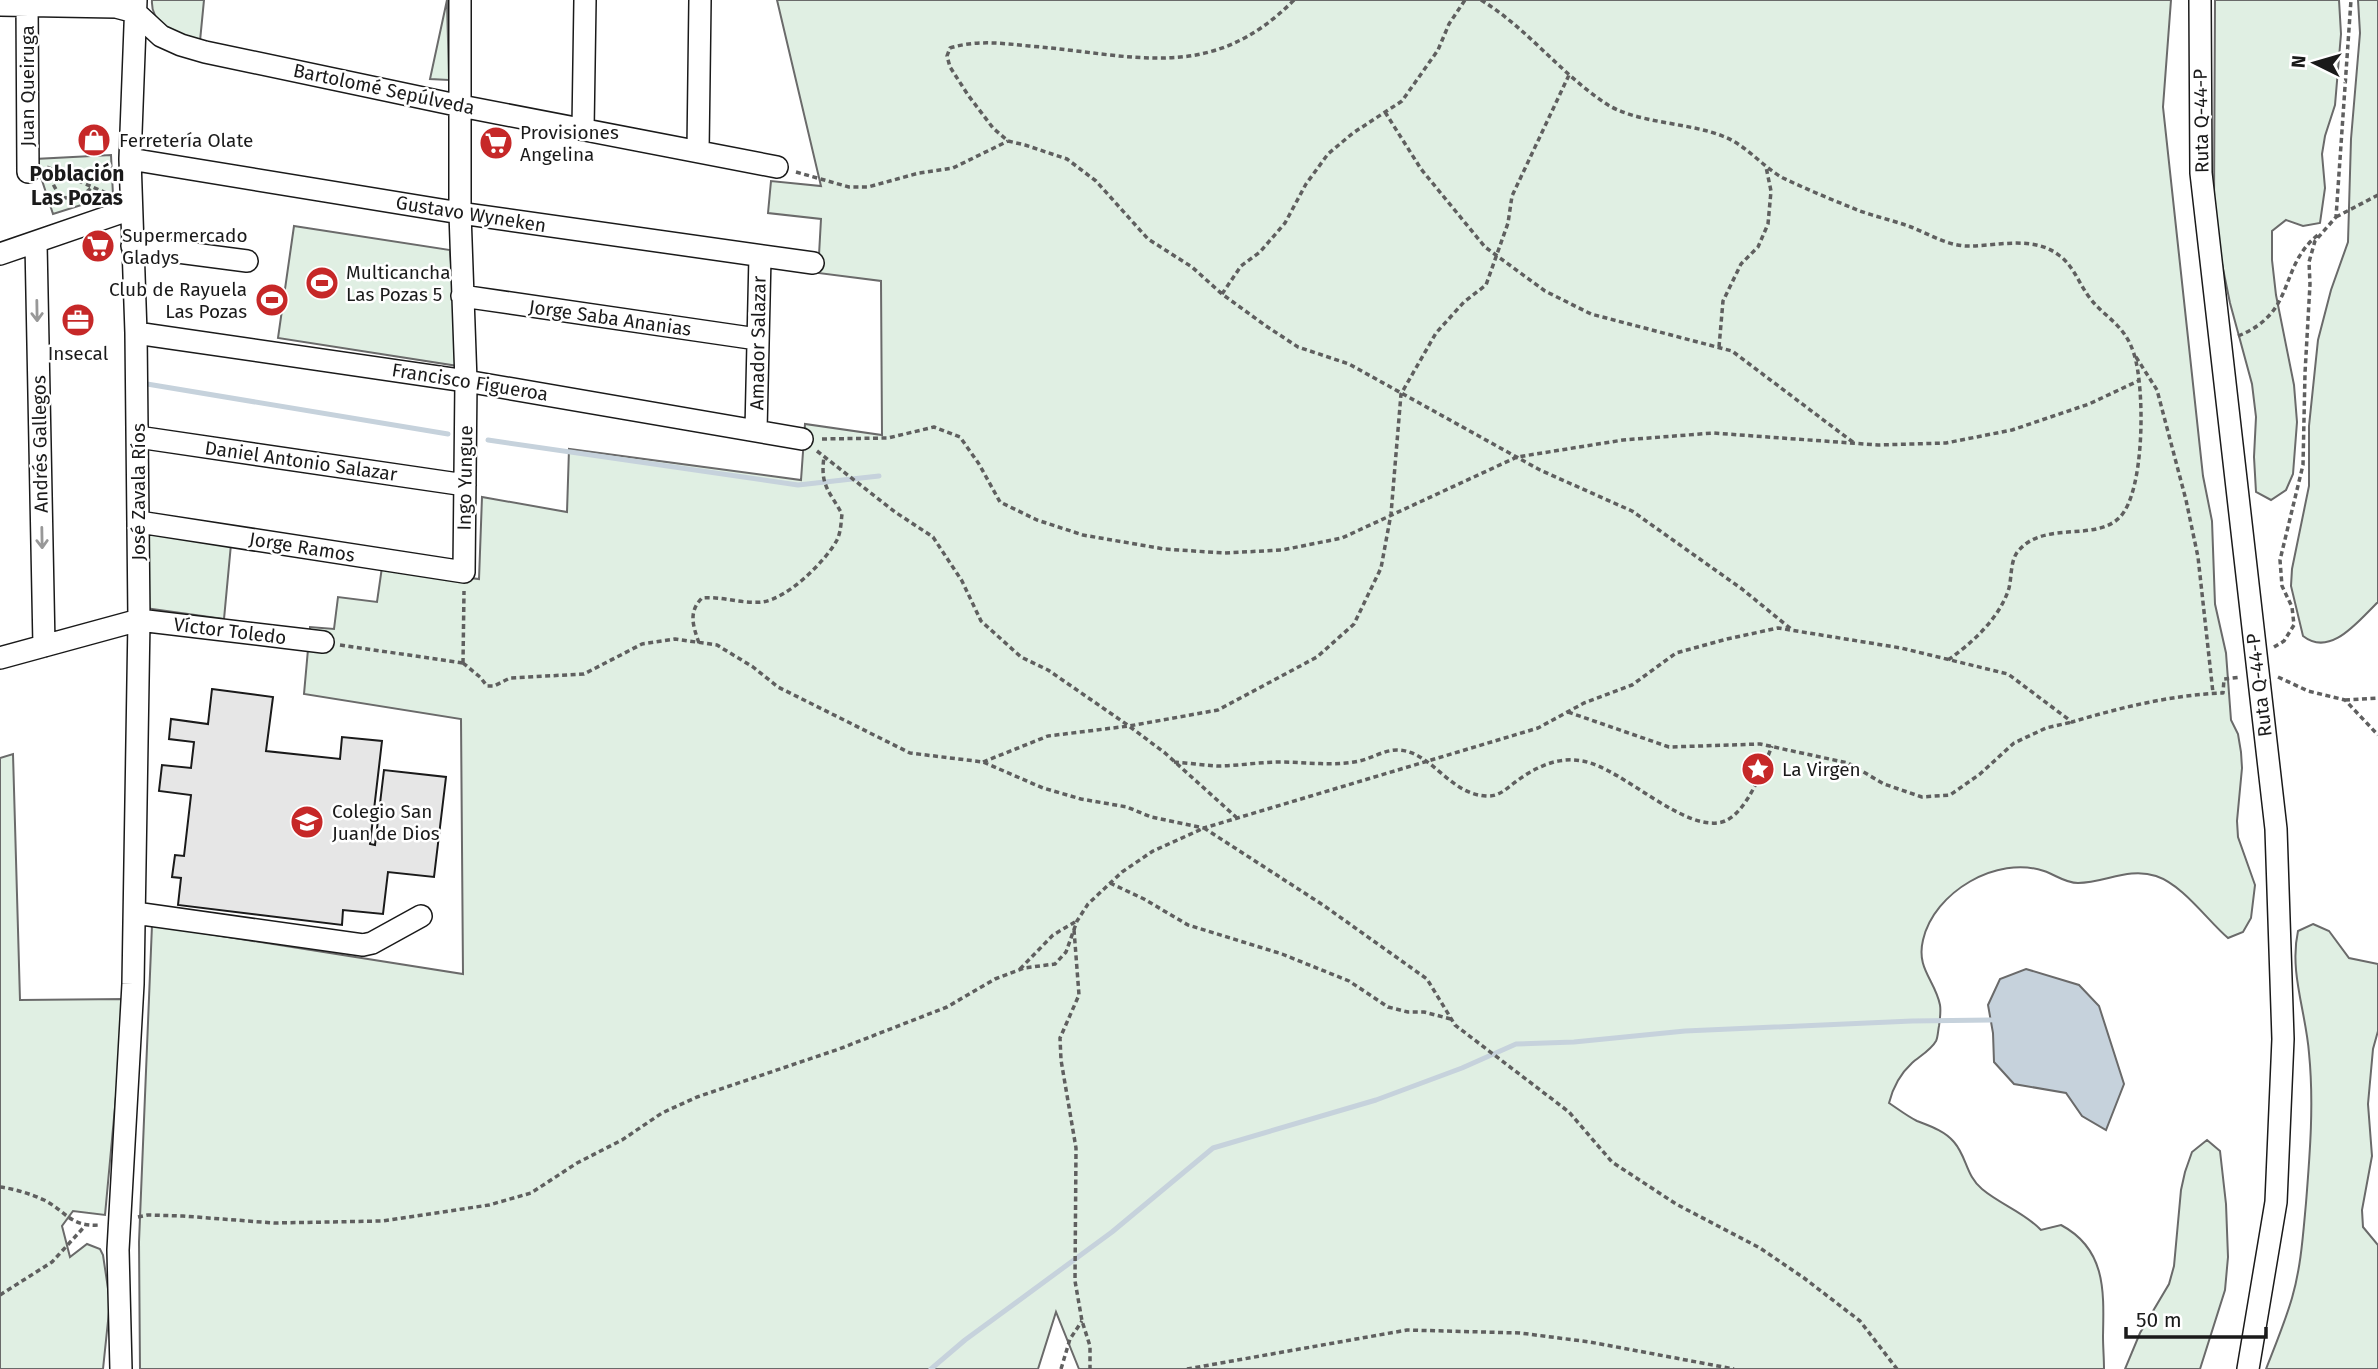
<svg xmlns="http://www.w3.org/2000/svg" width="2378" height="1369" font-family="'Fira Sans',sans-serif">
<rect width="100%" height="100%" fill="#fff"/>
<path fill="#e0efe3" stroke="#6a6a6a" stroke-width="2" d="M152 0H204L200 41C179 33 150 27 152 0Z
M447 0 449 80 430 79Z
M777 0H2171L2163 107 2203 476 2212 521 2215 604 2226 653 2231 720 2238 734 2241 752 2242 768 2237 821 2238 837 2255 885 2251 918 2243 932 2228 938C2207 920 2183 885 2156 876 2128 867 2105 883 2078 883 2065 883 2056 875 2044 871 1997 855 1934 892 1923 940 1916 969 1935 980 1940 1005 1941 1011 1940 1019 1939 1026 1938 1030 1938 1037 1936 1041 1931 1050 1920 1056 1912 1063 1900 1074 1893 1087 1889 1103 1898 1109 1907 1116 1917 1121 1930 1126 1945 1131 1954 1142 1967 1157 1966 1176 1982 1189 2001 1205 2024 1212 2041 1230L2061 1225C2106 1249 2104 1291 2103 1336 2103 1347 2104 1358 2104 1369H1079L1056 1312 1038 1369H140L139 1242 152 925 463 974 461 719 304 694 310 627 334 629 338 597 377 602 382 567 479 579 482 497 567 512 569 449 801 480 805 424 882 435 881 281 818 273 821 219 768 213 771 181 821 186Z
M2215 0H2339L2341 34 2335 105 2325 136 2322 154 2325 188 2320 223 2303 226 2286 220 2272 231V260L2276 295 2294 385 2297 422 2293 474 2286 490 2271 500 2256 492 2254 457 2256 417 2252 384 2230 303 2220 254 2214 203Z
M2358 0H2378V602C2359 620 2331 658 2303 636L2291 586 2292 569 2309 486V426L2318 340 2331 290 2348 242 2351 139 2360 33Z
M111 155 113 195 53 214 35 159Z
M294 226 450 250 458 366 278 338Z
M146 531 231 544 224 619 145 608Z
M13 754 20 1000 125 999 105 1215 73 1211 62 1226 70 1257 87 1244 100 1249 103 1255 110 1302 103 1369H0V758Z
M2313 924 2329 931 2349 958 2378 964V1031L2373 1049 2368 1104 2372 1156 2362 1210 2363 1227 2378 1245V1369H2266C2275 1346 2285 1322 2292 1298 2301 1267 2303 1235 2306 1203 2310 1153 2314 1103 2309 1053 2306 1012 2289 972 2298 931Z
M2207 1140 2220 1151 2226 1204 2228 1257 2225 1290 2200 1369H2125L2140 1333 2169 1284 2174 1266 2181 1190 2185 1172 2192 1152Z"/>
<path fill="#c6d2dc" stroke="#6a6a6a" stroke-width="2" d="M2026 969 2079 985 2099 1006 2124 1084 2106 1130 2082 1116 2066 1093 2014 1084 1994 1062 1993 1033 1988 1005 2000 979Z"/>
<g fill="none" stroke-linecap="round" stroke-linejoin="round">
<path stroke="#c6d2dc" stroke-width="5" d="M147 384 448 434
M488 440 798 485 879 476
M931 1369 965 1340 1112 1232 1213 1148 1376 1100 1462 1068 1516 1044 1574 1042 1685 1031 1912 1021 1991 1020"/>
</g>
<path fill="#e6e6e6" stroke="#1a1a1a" stroke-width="2" d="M212 689 273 697 266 751 340 759 342 737 382 741 370 844 375 845 384 770 446 777 434 877 388 872 383 914 343 910 342 925 178 905 181 878 172 877 175 855 184 856 191 795 159 791 162 765 191 768 194 742 169 739 171 719 208 724Z"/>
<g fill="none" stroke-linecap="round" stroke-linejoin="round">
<defs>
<path id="minor" d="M27 0 28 172
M2200 0 2201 173 2276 829 2283 1039 2276 1202 2248 1369
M0 5 116 7 135 12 161 36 181 45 205 52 461 106 777 167
M583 129 585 0
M698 151 700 0
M130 159 460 213 813 263
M36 243 44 646
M132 246 247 261
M0 254 131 209
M462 296 757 339
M136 333 466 381 802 439
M756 430 760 256
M138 437 465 485
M139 522 464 572 466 381 460 213V0
M0 658 139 620 323 642
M135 913 363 945 372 943 421 916
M121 1369 118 1250 133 984 139 620 136 333 130 159 136 0"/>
</defs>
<use href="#minor" stroke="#1a1a1a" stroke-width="24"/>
<path stroke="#5f5f5f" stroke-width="3.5" stroke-dasharray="5 3.5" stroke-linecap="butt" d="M1294 0C1210 85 1133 54 1029 46 1001 43 976 40 950 48L947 56 950 67 968 95 993 128 1008 141 1025 145 1067 159 1096 181 1148 239 1192 267 1222 294 1266 326 1298 347 1349 364 1540 470 1632 511 1742 589 1791 629
M1481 0C1527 28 1560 73 1605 103 1636 124 1690 122 1725 137 1747 146 1763 167 1783 178 1808 190 1835 201 1860 211 1877 217 1895 221 1911 227 1929 234 1948 246 1968 246 1998 246 2034 235 2060 256 2073 266 2078 281 2087 294 2103 318 2124 322 2134 354 2145 388 2145 491 2120 517 2096 542 2046 521 2020 549 2010 558 2012 576 2009 588 2000 618 1972 643 1948 660
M1385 112 1421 169 1485 247 1545 291 1591 314 1732 351 1854 443
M47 167 113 196
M57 169 52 182 60 197C76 200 82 197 93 186
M796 172 849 187H868L919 173 953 168 1008 141
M2336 217 2378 195
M1222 294 1241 266 1260 252 1285 223 1306 184 1328 154 1353 133 1402 101 1438 50 1449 24 1465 0
M2238 336C2298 312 2277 267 2319 234
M1719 347 1723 301 1741 264 1758 247 1768 224 1771 191 1766 167
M2136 357 2157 390 2186 500 2198 557 2213 693
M822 439 888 438 934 427 960 437 979 464 1000 502 1037 520 1083 535 1164 549 1224 553 1282 550 1342 538 1517 457 1623 440 1713 433 1878 445 1946 443 2012 430 2089 404 2138 381
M817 451 895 512 933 537 962 581 981 621 1021 657 1048 670 1129 726 1165 753 1236 817
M699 643C693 626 688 612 702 598 722 596 741 604 762 602 787 599 825 562 837 540 841 532 841 522 842 514 829 490 820 486 824 457
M340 645 463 663
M2274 647 2284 641 2294 625 2292 607 2282 586 2280 560 2303 465 2305 373 2310 284 2309 262 2315 241 2336 217 2351 0
M463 663 480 677 487 686H494L510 678 584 674 642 644 675 639 717 645 753 667 778 687 910 753 983 762 1043 788 1081 799 1127 807 1151 817 1204 828 1538 728 1584 703 1632 685 1676 653 1727 639 1778 628 1901 648 2008 674 2072 722C2122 707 2172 695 2223 693L2224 679 2241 677
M463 663 464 591
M2278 677 2308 691 2345 700 2378 735
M2345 700 2378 698
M1568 712 1669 747 1760 744 1848 763 1884 784 1922 797 1950 795 1980 774 2014 743 2046 728 2072 722
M983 762 1048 736 1129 726 1218 710 1317 657 1354 624 1381 568 1391 514 1401 394 1436 333 1464 302 1486 285 1508 223 1512 196 1569 75
M1174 762C1188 763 1203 765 1217 766 1238 766 1259 762 1280 762 1305 762 1329 766 1354 762 1370 760 1384 749 1399 750 1432 752 1449 794 1486 796 1498 797 1505 790 1514 783 1534 768 1557 756 1582 761 1622 767 1687 836 1725 821 1748 811 1763 768 1772 746
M1110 883 1144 899 1188 925 1282 954 1349 981 1388 1007 1408 1012H1424L1451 1019
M1074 930 1079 995 1060 1038 1061 1060 1076 1148 1075 1281 1082 1321 1090 1346V1369
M1020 969 1053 935 1075 922
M0 1187C15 1189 31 1194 44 1200 67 1212 70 1227 100 1225
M138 1217 148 1215 183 1216 274 1223 382 1221 489 1205 531 1193 577 1163 622 1140 662 1113 697 1097 839 1049 947 1007 995 979 1024 968 1055 964 1066 952 1077 921 1088 904 1122 872 1153 851 1204 828 1323 905 1427 979 1455 1025 1569 1112 1612 1162 1676 1204 1760 1248 1804 1278 1860 1321 1897 1369
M0 1295 52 1262 85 1226
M1061 1369 1070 1339 1082 1321
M1187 1369 1407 1330 1520 1333 1590 1342 1734 1369"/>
<use href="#minor" stroke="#fff" stroke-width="21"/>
</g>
<defs><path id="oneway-shaft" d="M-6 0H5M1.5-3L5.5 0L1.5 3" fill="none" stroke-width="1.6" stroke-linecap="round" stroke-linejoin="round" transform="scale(1.75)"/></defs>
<g stroke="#989898">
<use href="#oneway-shaft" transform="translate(37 311) rotate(89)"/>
<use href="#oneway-shaft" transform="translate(42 538) rotate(89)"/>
</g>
<defs>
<symbol id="shop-disc" viewBox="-11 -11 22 22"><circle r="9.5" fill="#c62828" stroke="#fff"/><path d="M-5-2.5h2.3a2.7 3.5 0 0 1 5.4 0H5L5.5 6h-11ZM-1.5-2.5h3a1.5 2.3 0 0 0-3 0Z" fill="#fff"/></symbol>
<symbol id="supermarket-disc" viewBox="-11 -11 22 22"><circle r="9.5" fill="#c62828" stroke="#fff"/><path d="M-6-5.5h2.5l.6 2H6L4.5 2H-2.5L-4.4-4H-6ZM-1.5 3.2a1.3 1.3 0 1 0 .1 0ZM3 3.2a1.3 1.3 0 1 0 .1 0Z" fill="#fff"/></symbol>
<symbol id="stadium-disc" viewBox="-11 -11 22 22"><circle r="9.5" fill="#c62828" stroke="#fff"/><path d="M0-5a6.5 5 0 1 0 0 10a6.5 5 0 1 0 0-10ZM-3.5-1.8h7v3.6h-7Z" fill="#fff"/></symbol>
<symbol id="office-disc" viewBox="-11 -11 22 22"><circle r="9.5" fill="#c62828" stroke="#fff"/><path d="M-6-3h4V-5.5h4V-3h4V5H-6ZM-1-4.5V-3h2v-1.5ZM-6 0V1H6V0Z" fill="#fff"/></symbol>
<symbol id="sight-disc" viewBox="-11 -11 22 22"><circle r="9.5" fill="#c62828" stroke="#fff"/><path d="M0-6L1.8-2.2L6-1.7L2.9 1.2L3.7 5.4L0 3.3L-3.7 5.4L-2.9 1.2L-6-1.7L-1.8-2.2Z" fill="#fff"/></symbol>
<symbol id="school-disc" viewBox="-11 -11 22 22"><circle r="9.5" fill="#c62828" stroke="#fff"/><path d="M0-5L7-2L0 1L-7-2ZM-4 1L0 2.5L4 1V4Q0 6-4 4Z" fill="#fff"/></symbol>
</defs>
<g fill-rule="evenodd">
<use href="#shop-disc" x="75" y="121" width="38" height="38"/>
<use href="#supermarket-disc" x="477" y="124" width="38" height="38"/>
<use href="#supermarket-disc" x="79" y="227" width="38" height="38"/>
<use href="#stadium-disc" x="303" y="264" width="38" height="38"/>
<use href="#stadium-disc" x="253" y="281" width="38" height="38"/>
<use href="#office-disc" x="59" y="301" width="38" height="38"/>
<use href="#sight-disc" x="1739" y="750" width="38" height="38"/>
<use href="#school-disc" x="288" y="803" width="38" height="38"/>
</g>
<g text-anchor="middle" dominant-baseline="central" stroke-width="5" stroke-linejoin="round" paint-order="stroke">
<g font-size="19" fill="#1a1a1a" stroke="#fff">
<text transform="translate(27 86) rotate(-90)">Juan Queiruga</text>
<text transform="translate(384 89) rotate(12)">Bartolomé Sepúlveda</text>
<text transform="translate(2201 121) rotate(-91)">Ruta Q-44-P</text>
<text transform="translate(471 214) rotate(9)">Gustavo Wyneken</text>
<text transform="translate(610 318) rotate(8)">Jorge Saba Ananias</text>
<text transform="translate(758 343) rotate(-89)">Amador Salazar</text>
<text transform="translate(470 382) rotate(9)">Francisco Figueroa</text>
<text transform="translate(40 444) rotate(-91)">Andrés Gallegos</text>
<text transform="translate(301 461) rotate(8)">Daniel Antonio Salazar</text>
<text transform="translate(465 478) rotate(-89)">Ingo Yungue</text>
<text transform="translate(138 492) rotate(-90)">José Zavala Ríos</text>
<text transform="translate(302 547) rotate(9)">Jorge Ramos</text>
<text transform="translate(230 631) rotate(7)">Víctor Toledo</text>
<text transform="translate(2259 685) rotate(-97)">Ruta Q-44-P</text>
</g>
<g font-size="19" fill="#1a1a1a" stroke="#fff" text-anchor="start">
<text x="520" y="132">Provisiones<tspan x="520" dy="22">Angelina</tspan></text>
<text x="119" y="140">Ferretería Olate</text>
<text x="122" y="235">Supermercado<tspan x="122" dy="22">Gladys</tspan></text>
<text x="346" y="272">Multicancha<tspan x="346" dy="22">Las Pozas 5</tspan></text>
<text x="247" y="289" text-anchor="end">Club de Rayuela<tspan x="247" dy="22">Las Pozas</tspan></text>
<text x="78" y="353" text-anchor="middle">Insecal</text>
<text x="1782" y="769">La Virgen</text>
<text x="332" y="811">Colegio San<tspan x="332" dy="22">Juan de Dios</tspan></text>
</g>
<g font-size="21" font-weight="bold" fill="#1a1a1a" stroke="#fff">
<text x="77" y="174">Población<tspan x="77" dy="24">Las Pozas</tspan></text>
</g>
</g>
<g transform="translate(2315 63) rotate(275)" stroke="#ffffff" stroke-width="5" paint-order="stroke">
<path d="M0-5L12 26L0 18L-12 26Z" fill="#1a1a1a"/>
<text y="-10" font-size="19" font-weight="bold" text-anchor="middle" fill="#1a1a1a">N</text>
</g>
<path d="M2126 1327v10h140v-10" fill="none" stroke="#1a1a1a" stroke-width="3.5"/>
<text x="2136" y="1327" font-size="21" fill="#1a1a1a" stroke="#ffffff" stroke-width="5" paint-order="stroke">50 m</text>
</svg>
